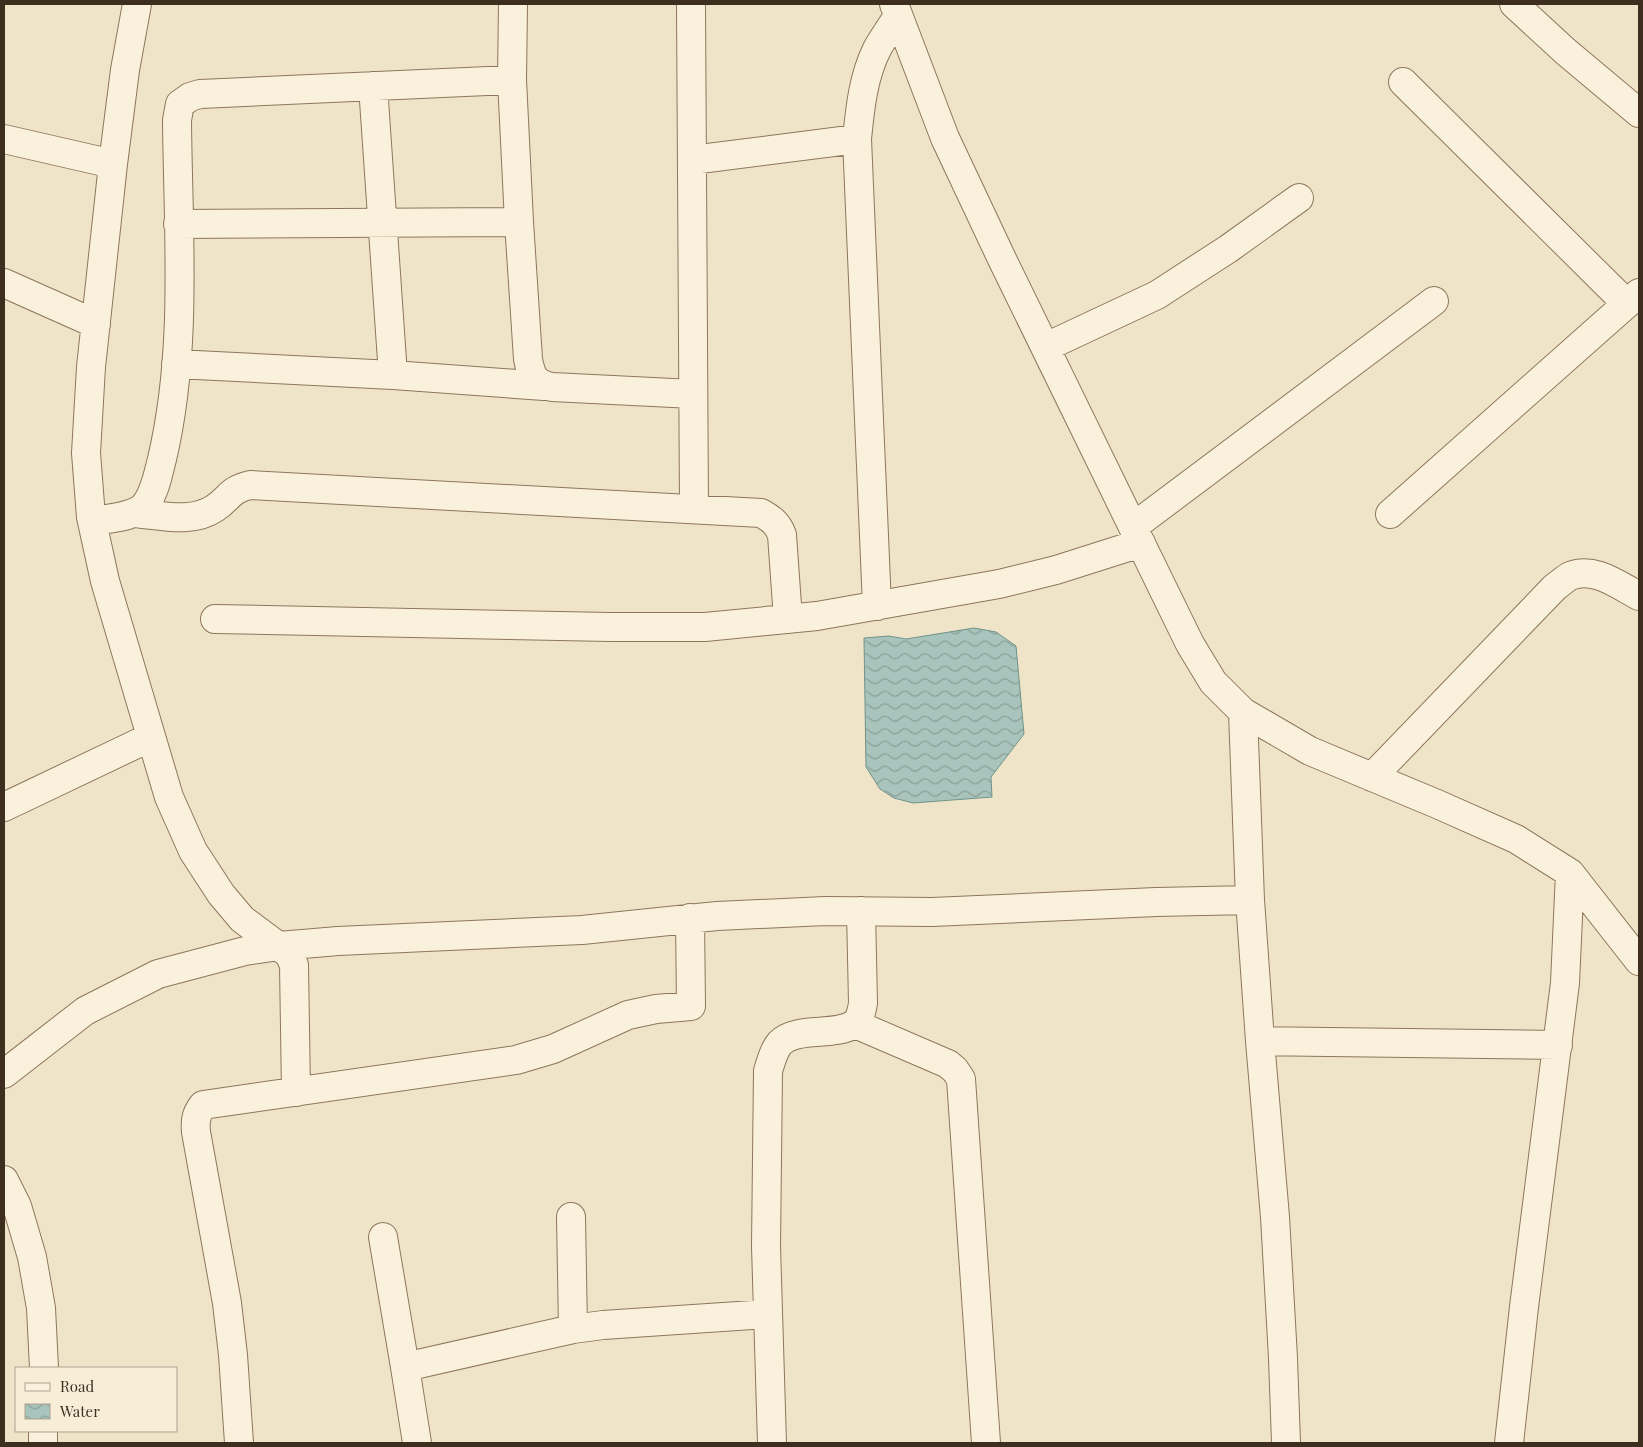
<svg xmlns="http://www.w3.org/2000/svg" width="1643" height="1447" font-family="'Playfair Display',serif">
<defs>
<pattern id="water-waves" width="16" height="10" patternUnits="userSpaceOnUse" patternTransform="scale(1.25)"><rect width="16" height="10" fill="#a9c4bc"/><path d="M0 5q4-4 8 0t8 0" fill="none" stroke="#8ba098"/></pattern>
</defs>
<rect width="100%" height="100%" fill="#f0e4c8"/>
<path fill="url(#water-waves)" stroke="#6f938a" d="M974 628 996 632 1016 646 1024 734 991 777 992 797 913 803 894 798 880 789 866 767 864 638 889 636 906 639Z"/>
<g fill="none" stroke-linecap="round" stroke-linejoin="round">
<defs>
<path id="minor" d="M137 4 125 70 113 164 91 367 86 453 91 517 105 581 169 797 193 851 221 894 242 919 289 954 294 965 296 1092
M513 4 512 80 519 222 528 359C531 375 534 384 552 387L693 394
M691 4 694 509
M894 4 945 138 1001 257 1190 644 1213 682 1243 712 1310 751 1437 804 1516 839 1570 873 1639 961
M1514 4 1565 51 1639 113
M1403 82 1627 304
M373 86 393 375
M4 139 113 164
M692 160 857 139
M178 224 519 222
M4 283 96 324
M1046 347 1157 295 1228 249 1299 198
M176 364 393 375 544 386
M134 513C160 515 192 524 215 508 230 498 229 490 250 485L761 513C772 519 778 524 782 535L788 619
M1390 514 1639 293
M92 521C108 518 134 518 145 505 155 493 158 474 162 459 188 349 178 232 177 120L180 104 190 97 200 94 512 80
M1133 527 1434 301
M877 606 857 139C860 109 863 77 877 49 883 38 891 27 898 16
M215 619 610 627H705L817 616 999 584 1056 570 1141 543
M1243 712 1250 900 1260 1041 1275 1217 1283 1358 1286 1443
M1372 777 1554 588C1559 584 1565 579 1570 576 1594 566 1618 585 1639 596
M4 807 151 737
M855 1024 948 1064 955 1070 961 1079 986 1443
M1260 1041 1558 1045
M4 1074 85 1011 158 974 245 951 279 946 338 941 582 930 717 916 825 911 932 912 1156 902 1250 900
M4 1180 17 1206 32 1257 41 1308 44 1368
M571 1217 573 1329
M383 1237 405 1367
M43 1443V1431
M239 1443 233 1355 227 1303 196 1132C195 1120 196 1114 203 1105L516 1060 553 1049 628 1015 656 1009 691 1006 690 918
M417 1443 405 1367 573 1329 603 1325 768 1314
M772 1443 766 1246 768 1071C771 1062 773 1051 780 1043 797 1026 835 1037 854 1024 860 1020 862 1010 863 1003L861 911
M1509 1443 1524 1307 1565 983 1570 873"/>
</defs>
<use href="#minor" stroke="#8d765c" stroke-width="30"/>
<use href="#minor" stroke="#faf1dc" stroke-width="28"/>
</g>
<rect width="1643" height="1447" fill="none" stroke="#3d2e20" stroke-width="10"/>
<rect x="15" y="1367" width="162" height="65" fill="#f7eed8" stroke="#ada18e"/>
<rect x="25" y="1383" width="25" height="8" fill="#faf1dc" stroke="#ada18e"/>
<text x="60" y="1392" font-size="15" fill="#3d2e20">Road</text>
<rect x="25" y="1404" width="25" height="15" fill="url(#water-waves)" stroke="#ada18e"/>
<text x="60" y="1417" font-size="15" fill="#3d2e20">Water</text>
</svg>
